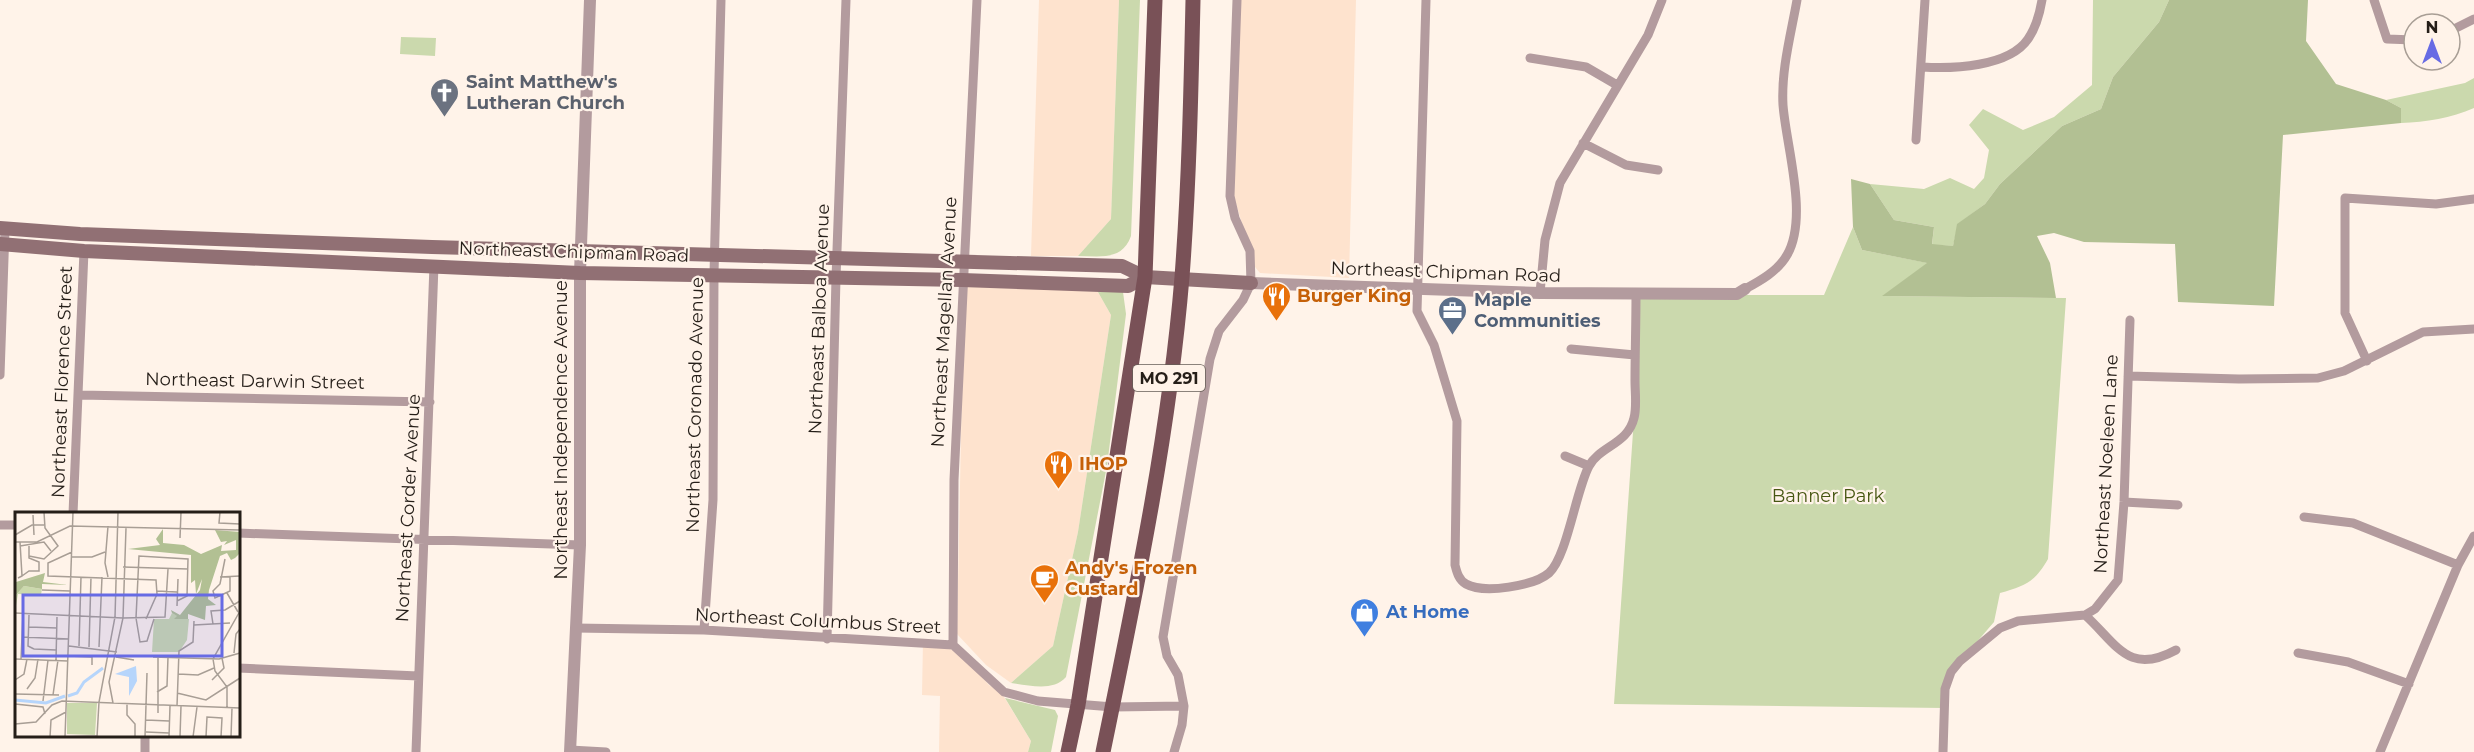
<svg xmlns="http://www.w3.org/2000/svg" width="2474" height="752" font-family="Montserrat,sans-serif">
<rect width="100%" height="100%" fill="#fff3e9"/>
<path fill="#fee3ce" d="M1039 0H1119L1111 219 1078 256H1031Z
M1240 0H1356L1349 278 1260 273 1255 267 1234 197Z
M968 284 1094 285 1111 315 1078 532 1053 646 1011 683 986 665 957 634 964 289Z
M923 640 953 650 966 659 989 685 1001 692 1031 741 1028 752H939L940 696 922 695Z"/>
<path fill="#cbd9ad" d="M1119 0H1140L1131 236C1122 261 1100 256 1078 256L1111 219Z
M2093 0H2169L2159 22 2113 77 2101 109 2062 126 2000 184 1985 204 1958 224 1953 246 1932 245 1934 227 1894 220 1870 184 1924 189 1950 178 1974 189 1984 178 1989 150 1969 125 1983 109 2023 130 2054 117 2092 85Z
M401 37 436 38 435 56 400 54Z
M2474 78V108C2451 118 2426 122 2401 123V108L2386 100 2465 83Z
M1853 227 1862 250 1928 263 1883 296 2066 298 2048 559C2035 582 2025 586 2000 593L1994 622 1951 672 1944 708 1614 704 1634 418 1636 295H1824Z
M1094 285 1123 292 1126 314 1107 466 1066 677C1053 692 1029 685 1011 683L1053 646 1078 532 1111 315Z
M1005 698 1055 710 1058 716 1051 752H1028L1031 741Z"/>
<path fill="#b2c093" d="M2169 0H2308L2306 41 2336 84 2386 100 2401 108V123L2283 135 2274 306 2178 302 2175 244 2084 242 2054 233 2037 236 2050 263 2056 298 1882 296 1927 263 1862 250 1853 227 1851 179 1870 184 1894 220 1934 227 1932 244 1953 246 1957 224 1985 204 2000 184 2062 126 2101 109 2113 77 2159 22Z"/>
<g fill="none" stroke-linecap="round" stroke-linejoin="round">
<path stroke="#b39b9e" stroke-width="9" d="M1426 0 1417 311 1434 345 1457 421 1455 565C1457 573 1459 580 1466 584 1484 594 1534 586 1549 573 1567 557 1576 490 1589 466 1600 446 1628 444 1634 418 1637 407 1635 393 1635 381 1635 353 1636 324 1636 295
M2374 0 2387 39 2414 40
M2450 31 2474 19
M1530 58 1586 67 1617 85
M1922 67C1952 69 2009 67 2028 39 2035 29 2040 12 2042 0
M1916 140 1925 0
M1583 143 1626 165 1658 170
M1745 289C1760 281 1778 271 1787 255 1809 217 1786 146 1783 105 1781 70 1791 34 1797 0
M1540 293 1545 240 1560 183 1648 35 1662 0
M1571 349 1635 355
M2367 361 2345 313V198L2436 204 2474 199
M0 375 5 229
M2128 376 2239 379 2318 378 2344 371 2423 332 2474 329
M80 395 430 402
M1565 456 1589 466
M2124 502 2178 505
M73 514 84 251
M2304 517 2353 523 2458 565
M0 525H16
M238 533 580 545
M2085 615C2117 644 2128 676 2176 650
M575 628 704 630 953 645 1004 692 1038 701 1113 707 1184 706
M704 630 713 500 714 274 721 0
M827 639 836 278 846 0
M953 645 954 480 977 0
M2298 653 2348 662 2409 684
M238 668 418 676
M570 750 606 752
M145 752V736
M416 752 434 265
M1174 752 1182 725 1184 706 1178 675 1167 656 1163 637 1210 359 1219 331 1243 300 1251 283 1250 251 1235 218 1230 196 1237 0
M1943 752 1945 689 1951 672 1960 661 2000 628 2018 621 2085 615 2095 609 2118 580 2124 502 2130 320
M2380 752 2458 565 2474 536"/>
<path stroke="#b39b9e" stroke-width="12" d="M1251 283 1540 293 1737 294 1745 289
M570 752 580 545V273L590 0"/>
<path stroke="#917074" stroke-width="14" d="M0 228 80 234 432 247 1122 266 1145 277 1251 283
M0 244 84 251 580 273 962 280 1128 286 1145 277"/>
<path stroke="#795157" stroke-width="15" d="M1068 752 1078 705 1145 277 1155 0
M1103 752C1135 596 1169 436 1182 277 1189 185 1191 92 1193 0"/>
</g>
<defs>
<symbol id="church-pin" viewBox="-11 -11 22 30"><path d="M0 17L-7.5 6A9.5 9.5 0 1 1 7.5 6Z" fill="#6b7280" stroke="#fff3e9"/><path d="M-1.2-6h2.4v3.5h3.3v2.4h-3.3V6h-2.4V-.1h-3.3v-2.4h3.3Z" fill="#fff"/></symbol>
<symbol id="restaurant-pin" viewBox="-11 -11 22 30"><path d="M0 17L-7.5 6A9.5 9.5 0 1 1 7.5 6Z" fill="#e8710a" stroke="#fff3e9"/><path d="M-5-6h1v4h1v-4h1v4h1v-4h1v5L-1.5 .5V6h-2V.5L-5-1ZM5-6V6H3V1.5H1.5Q1.5-4 5-6Z" fill="#fff"/></symbol>
<symbol id="office-pin" viewBox="-11 -11 22 30"><path d="M0 17L-7.5 6A9.5 9.5 0 1 1 7.5 6Z" fill="#5c6f8a" stroke="#fff3e9"/><path d="M-6-3h4V-5.5h4V-3h4V5H-6ZM-1-4.5V-3h2v-1.5ZM-6 0V1H6V0Z" fill="#fff"/></symbol>
<symbol id="cafe-pin" viewBox="-11 -11 22 30"><path d="M0 17L-7.5 6A9.5 9.5 0 1 1 7.5 6Z" fill="#e8710a" stroke="#fff3e9"/><path d="M-5.5-4.5H6V0H3Q3 3.5 0 3.5H-2.5Q-5.5 3.5-5.5 0ZM3-3.2v2h1.7v-2ZM-6 4.5H4V6H-6Z" fill="#fff"/></symbol>
<symbol id="shop-pin" viewBox="-11 -11 22 30"><path d="M0 17L-7.5 6A9.5 9.5 0 1 1 7.5 6Z" fill="#3f7fe0" stroke="#fff3e9"/><path d="M-5-2.5h2.3a2.7 3.5 0 0 1 5.4 0H5L5.5 6h-11ZM-1.5-2.5h3a1.5 2.3 0 0 0-3 0Z" fill="#fff"/></symbol>
</defs>
<g fill-rule="evenodd">
<use href="#church-pin" x="428" y="76" width="33" height="45"/>
<use href="#restaurant-pin" x="1260" y="280" width="33" height="45"/>
<use href="#office-pin" x="1436" y="294" width="33" height="45"/>
<use href="#restaurant-pin" x="1042" y="448" width="33" height="45"/>
<use href="#cafe-pin" x="1028" y="562" width="33" height="45"/>
<use href="#shop-pin" x="1348" y="596" width="33" height="45"/>
</g>
<g text-anchor="middle" dominant-baseline="central" stroke-width="4.5" stroke-linejoin="round" paint-order="stroke">
<rect fill="#fff3e9" stroke="#665e57" stroke-width="1.5" x="1133" y="365" width="72" height="26" rx="4.5"/>
<g font-size="16" font-weight="bold" fill="#251e18">
<text x="1169" y="378">MO 291</text>
</g>
<g font-size="18" font-weight="bold" fill="#5b616d" stroke="#fff3e9" text-anchor="start">
<text x="466" y="82">Saint Matthew's<tspan x="466" dy="21">Lutheran Church</tspan></text>
</g>
<g font-size="18" fill="#251e18" stroke="#fff3e9">
<text transform="translate(574 252) rotate(2)">Northeast Chipman Road</text>
<text transform="translate(1446 272) rotate(2)">Northeast Chipman Road</text>
<text transform="translate(819 319) rotate(-88)">Northeast Balboa Avenue</text>
<text transform="translate(944 322) rotate(-87)">Northeast Magellan Avenue</text>
<text transform="translate(255 381) rotate(1)">Northeast Darwin Street</text>
<text transform="translate(62 382) rotate(-88)">Northeast Florence Street</text>
<text transform="translate(695 405) rotate(-89)">Northeast Coronado Avenue</text>
<text transform="translate(561 430) rotate(-90)">Northeast Independence Avenue</text>
<text transform="translate(2106 464) rotate(-87)">Northeast Noeleen Lane</text>
<text transform="translate(408 508) rotate(-87)">Northeast Corder Avenue</text>
<text transform="translate(818 621) rotate(3)">Northeast Columbus Street</text>
</g>
<g font-size="18" font-weight="bold" fill="#c56008" stroke="#fff3e9" text-anchor="start">
<text x="1297" y="296">Burger King</text>
<text x="1079" y="464">IHOP</text>
<text x="1065" y="568">Andy's Frozen<tspan x="1065" dy="21">Custard</tspan></text>
</g>
<g font-size="18" font-weight="bold" fill="#4e5e75" stroke="#fff3e9" text-anchor="start">
<text x="1474" y="300">Maple<tspan x="1474" dy="21">Communities</tspan></text>
</g>
<g font-size="18" fill="#475712" stroke="#fff3e9">
<text x="1828" y="496">Banner Park</text>
</g>
<g font-size="18" font-weight="bold" fill="#366cbe" stroke="#fff3e9" text-anchor="start">
<text x="1386" y="612">At Home</text>
</g>
</g>
<g transform="translate(15 512)">
<rect width="225" height="225" fill="#fff3e9"/>
<path d="M9 74 27 77 26 83 3 82 0 99V84ZM157 101 163 104 160 107H174L172 128 164 140H137L139 107H154ZM52 191H82L80 223 52 222Z" fill="#cbd9ad"/>
<path d="M148 17V31L169 33 186 42 207 33 206 39 221 38V28L209 33 212 29 206 30 200 18 225 20V41L220 46 216 48 212 41 205 44 194 78 193 87 201 93 191 94 190 108 173 102V107H159L162 104 157 101 156 98 165 103 185 78 187 67 181 82 180 68 176 71V43L113 37 145 33 141 27ZM30 61 28 70 53 73 27 72V77L9 74 0 84 1 70Z" fill="#b2c093"/>
<path d="M121 154 122 169 114 184V165L100 162Z" fill="#b6d5fb"/>
<path fill="none" stroke="#b6d5fb" stroke-width="3" d="M53 184 62 181 69 170 88 156M0 188 31 191 50 184"/>
<path fill="none" stroke="#a89e95" stroke-width="1.5" d="M205 0 204 11 225 12M18 3 19 23M0 23 17 13H29M165 26 166 0M0 30H22L55 14 225 18M5 34 29 30 36 39M57 40 33 51V64L141 68 142 82 131 107M14 44 29 47 43 34 30 16 29 0M56 45H77L90 40M210 47 205 72 198 79 200 86 215 79V64M108 55 173 57M7 64 14 59H24V50L14 46V34M93 65 90 51 93 14M205 65 225 64M3 66 7 64 5 30M27 78 55 79M142 79 162 80M212 81 223 100M162 94 163 67M0 101 108 106M14 103 13 134 19 137M108 106 150 105 153 57M139 107 132 129 125 130 121 106 124 44 173 47 172 84 162 89M198 112 196 99 210 98 225 89M179 113 215 111M14 115 42 116M7 125 54 127M54 134 102 140M64 134 66 65M74 135 76 65M84 135 87 65M19 137 41 138M219 141 221 122 225 117M53 144 77 145V153M101 145 119 148M138 145 204 147 225 141M143 145V201M0 147 53 149M6 147 8 102M41 148 42 105M163 162 183 163 199 156M0 168 9 162 12 147M197 168 209 156 207 146M12 177 20 166 23 147M142 180 152 174 153 145M162 181 191 188 225 166M0 182 44 183M38 183 43 148M28 189 33 148M98 191 94 170 108 106 111 16M0 192 28 195 30 202M112 192V203L120 212V225M162 194 164 139 178 130 179 109M212 196V175L200 159 198 147 225 99M131 208 154 209M0 212 21 210 37 193 47 189 225 196M131 220 154 221M35 225 36 208 51 200M45 225 82 224M50 225 58 0M82 225 84 190 100 105 103 0M130 225 132 161M154 225 155 194M165 225 166 194M178 225 182 195M191 225 192 205 207 206 206 225M216 225 217 196"/>
<path fill="#676be4" fill-opacity="0.15" stroke="#676be4" stroke-width="3" d="M8 83H207V144H8Z"/>
<rect width="225" height="225" fill="none" stroke="#251e18" stroke-width="3"/>
</g>
<g transform="translate(2432 42)"><circle r="28" fill="#fff3e9" stroke="#a89e95" stroke-width="1.5"/>
<path d="M0-4.5L10 22L0 15L-10 22Z" fill="#676be4"/>
<text y="-9" font-size="16" font-weight="bold" text-anchor="middle" fill="#251e18">N</text>
</g>
</svg>
